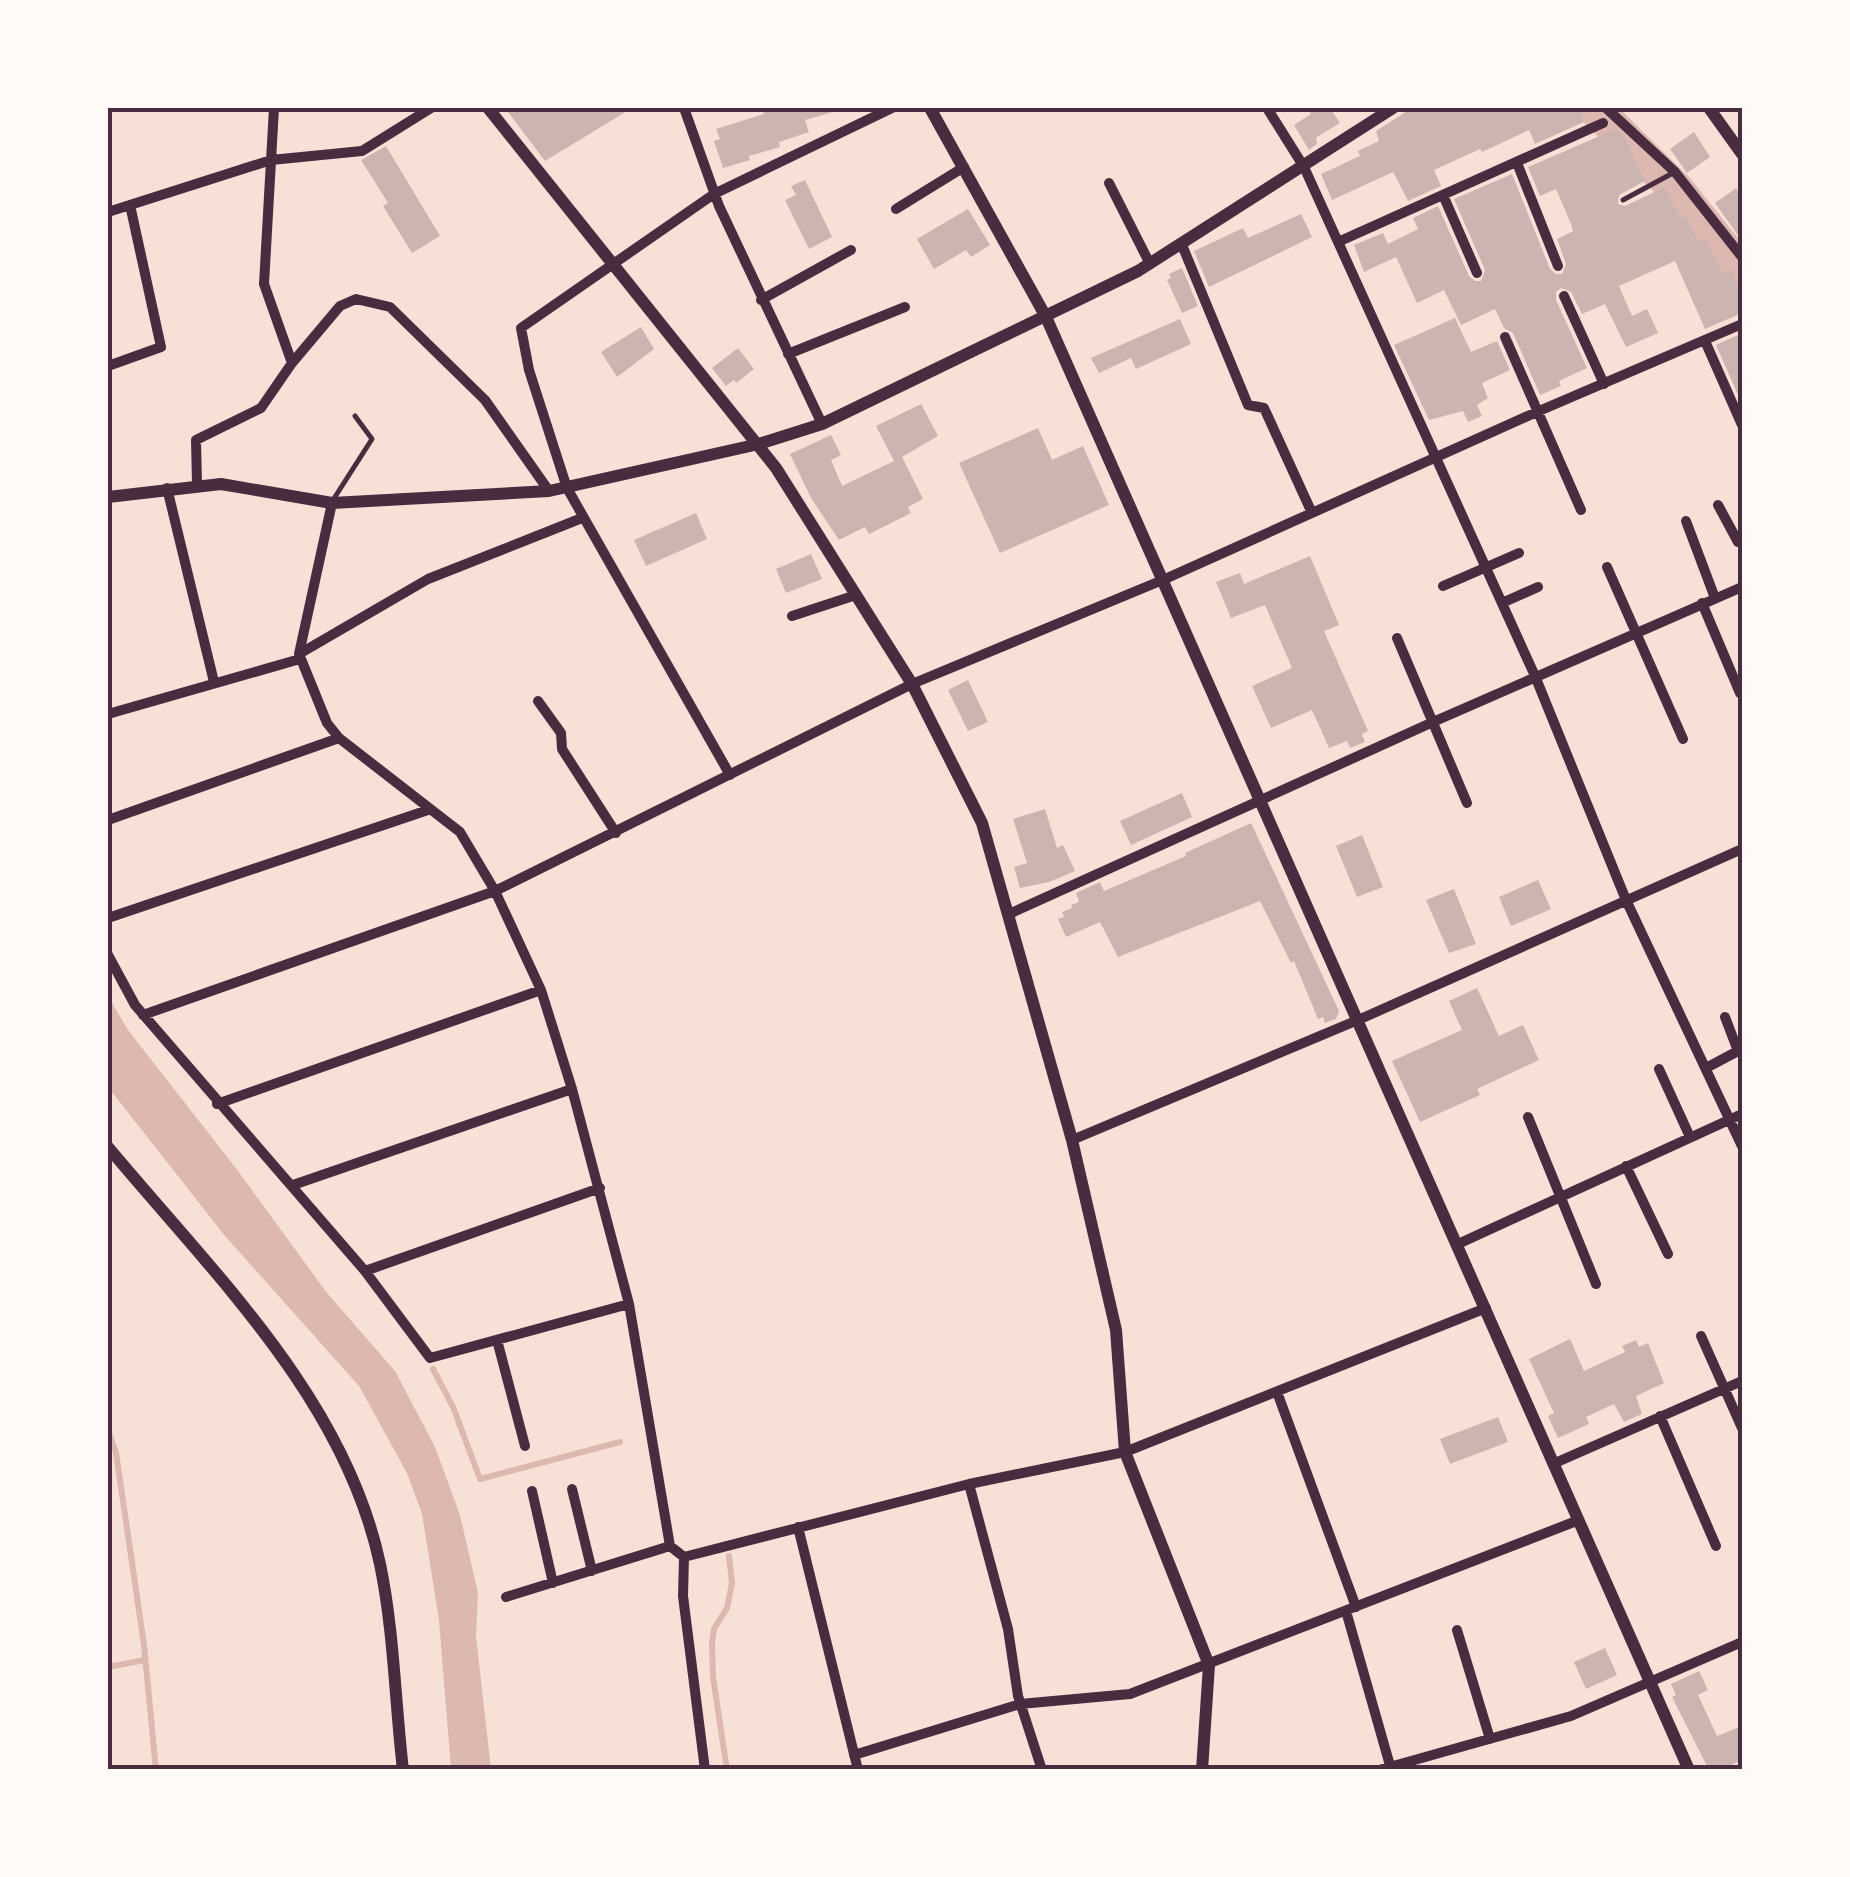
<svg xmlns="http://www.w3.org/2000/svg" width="1850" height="1877" font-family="'Zilla Slab',serif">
<rect width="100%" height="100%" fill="#f7e1d7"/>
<path fill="#dcb8b0" d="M108 996 128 1030 235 1167 327 1293 395 1371 435 1447 460 1515 478 1593 476 1636 491 1769H451L439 1620 422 1514 407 1473 359 1386 225 1236 108 1087Z"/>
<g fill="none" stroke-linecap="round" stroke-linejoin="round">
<path stroke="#dcb8b0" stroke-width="6" d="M433 1369 453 1407 480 1479 620 1442
M108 1431 116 1453 144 1645 156 1770
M108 1667 145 1660
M727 1770 713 1677 712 1643 714 1629 727 1608 732 1583 729 1556"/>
<path stroke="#dcb8b0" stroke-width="35" d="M1594 108 1677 190 1742 271"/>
</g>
<path fill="#ccb4b1" d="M505 108H632L545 161Z
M762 108H833V112L805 120 809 132 779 142 780 147 749 156 750 160 723 168 714 141 720 139 716 129 764 114Z
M1306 108H1330L1340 123 1320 135 1316 138 1317 144 1309 150 1294 125 1311 114Z
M1412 108H1578L1584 122 1535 144 1529 130 1482 152 1480 149 1434 170 1441 186 1408 201 1393 172 1332 200 1321 174 1360 156 1358 151 1379 141 1376 131Z
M1616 129 1624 136 1645 181 1619 195 1618 204 1625 206 1665 187 1681 219 1686 216 1699 242 1706 239 1723 273 1731 269 1742 292V313L1705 329 1675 261 1619 286 1632 316 1647 309 1658 333 1626 347 1605 304 1582 314 1571 292 1561 288 1556 292V300L1587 368 1559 381 1561 386 1540 395 1513 333 1504 328 1495 309 1461 325 1444 290 1417 303 1396 257 1364 272 1354 245 1383 233 1388 244 1418 229 1413 218 1438 206 1469 276 1475 281H1481L1485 270 1454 199 1512 174 1550 269 1556 274H1562L1566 264 1557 239 1573 231 1571 224 1556 189 1540 196 1528 167Z
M1694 132 1710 157 1687 173 1670 149Z
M386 146 440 236 412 253 383 206 388 203 361 160Z
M805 180 832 237 809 249 785 200 796 195 791 186Z
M1736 188 1742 197V241L1715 203Z
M968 209 990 245 971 257 966 250 934 269 917 239Z
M1301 214 1312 237 1209 287 1194 251 1243 228 1248 238Z
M1182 268 1198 306 1182 313 1167 280 1171 278 1169 274Z
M1455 318 1471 352 1497 341 1510 370 1482 383 1488 398 1477 405 1482 416 1468 422 1463 411 1429 420 1394 345Z
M1180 319 1191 344 1136 369 1131 358 1099 373 1091 358Z
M641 327 654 349 617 377 601 352Z
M1738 335 1742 347V404L1716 345Z
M738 348 754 369 736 383 734 380 726 386 712 368Z
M921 404 938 436 902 457 923 499 908 507 911 513 869 534 865 527 839 540 811 498 790 454 831 435 841 455 831 460 842 486 894 461 876 426Z
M1038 428 1052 460 1083 446 1109 505 1000 553 959 463Z
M696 513 707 539 646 566 634 540Z
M811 554 822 579 786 593 776 569Z
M1310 556 1339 625 1324 631 1368 731 1362 734 1365 742 1350 748 1347 741 1329 748 1312 710 1271 728 1252 686 1292 668 1265 605 1231 618 1216 582 1240 573 1244 584Z
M968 680 988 722 968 731 948 690Z
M1182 793 1192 817 1131 845 1120 821Z
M1045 809 1057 848 1063 845 1075 871 1049 882 1020 888 1014 867 1027 863 1013 819Z
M1251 823 1339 1011 1336 1019 1325 1023 1323 1017 1318 1019 1294 961 1291 963 1260 901 1118 957 1100 922 1066 937 1058 919 1064 917 1062 912 1072 908 1071 905 1079 902 1076 893 1100 882 1104 891 1186 856 1185 853Z
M1362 835 1383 887 1357 897 1336 846Z
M1538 880 1551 909 1511 926 1499 897Z
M1454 889 1476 944 1449 953 1426 900Z
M1477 988 1499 1036 1523 1025 1539 1060 1477 1089 1480 1095 1420 1122 1392 1061 1462 1030 1449 1001Z
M1570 1339 1584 1371 1625 1352 1622 1346 1636 1340 1639 1347 1648 1343 1664 1383 1636 1396 1642 1414 1624 1422 1614 1404 1586 1417 1589 1424 1558 1438 1548 1416 1554 1413 1529 1359Z
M1498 1417 1508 1442 1450 1464 1440 1439Z
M1605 1648 1617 1675 1586 1689 1574 1662Z
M1699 1671 1708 1690 1698 1695 1717 1736 1742 1726V1760L1720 1770H1709L1672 1697 1676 1695 1671 1684Z"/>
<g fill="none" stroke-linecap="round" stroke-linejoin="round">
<path stroke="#4a2c40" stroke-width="5" d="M1623 200 1673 173
M333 500 372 439 355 416"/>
<path stroke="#4a2c40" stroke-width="10" d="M274 108 264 284 292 363
M684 108 719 206 822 424
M1267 108 1304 167 1535 676 1626 900 1742 1146
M1606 108 1675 172 1742 257
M1517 163 1558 266
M1109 183 1150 264
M1443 195 1477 273
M896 209 964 167
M108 212 271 160 362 151 431 108
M1338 242 1603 123
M1182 245 1248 405 1264 408 1312 513
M1564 296 1604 384
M761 300 851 250
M1505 337 1581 510
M1705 341 1742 425
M788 354 905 307
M108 366 161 347 130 205
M197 484 196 440 261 408 292 363 340 306 356 299 390 307 485 400 549 491
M167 488 214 682
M332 503 299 654 327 723 339 738 460 832 495 891 541 990 572 1089 629 1304 670 1546 684 1557 969 1484 1125 1452 1486 1308
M1718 505 1738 542 1742 540
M1686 521 1715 598
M1607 567 1683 739
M1443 586 1519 553
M1502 603 1538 587
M1702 603 1740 693
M792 616 856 595
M1397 638 1467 803
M299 654 428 579 582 518
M538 701 561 733 562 749 616 833
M108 714 300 659
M730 775 567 488 529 370 521 328 714 194 892 108
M108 820 339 738
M1009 914 1433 722 1742 587
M108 918 428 810
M108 955 135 1005 365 1271 430 1358 629 1304
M143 1015 495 891 912 684 1165 579 1539 411 1742 324
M1706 1068 1738 1051 1725 1017
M1659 1069 1690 1137
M217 1104 541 990
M1528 1117 1596 1284
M1072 1140 1358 1020 1742 849
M1626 1166 1668 1254
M293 1185 572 1089
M1458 1244 1742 1114
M365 1271 600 1188
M1701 1336 1742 1428
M497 1340 525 1446
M1277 1392 1356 1607
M1660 1416 1716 1546
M1555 1463 1742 1381
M969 1484 1008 1629 1018 1696 1042 1770
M572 1489 592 1571
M532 1491 553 1583
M798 1527 858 1770
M684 1557 683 1596 705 1770
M506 1597 670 1546
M1346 1611 1391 1769
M1457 1630 1490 1739
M854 1755 1020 1704 1130 1694 1579 1520
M1379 1770 1571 1716 1742 1642"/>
<path stroke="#4a2c40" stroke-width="12" d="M488 108 776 468 912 684 982 823 1072 1140 1116 1330 1125 1452 1209 1665 1202 1770
M930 108 1046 317 1689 1770
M1709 108 1742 154
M108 497 221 484 332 503 549 491 759 444 822 424 1138 271 1393 108
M108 1147C213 1273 345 1399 380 1564 394 1631 395 1702 403 1770"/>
</g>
<rect width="1850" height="1877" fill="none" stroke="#fffaf5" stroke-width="220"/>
<rect x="110" y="110" width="1630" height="1657" fill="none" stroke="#4a2c40" stroke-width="4"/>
</svg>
